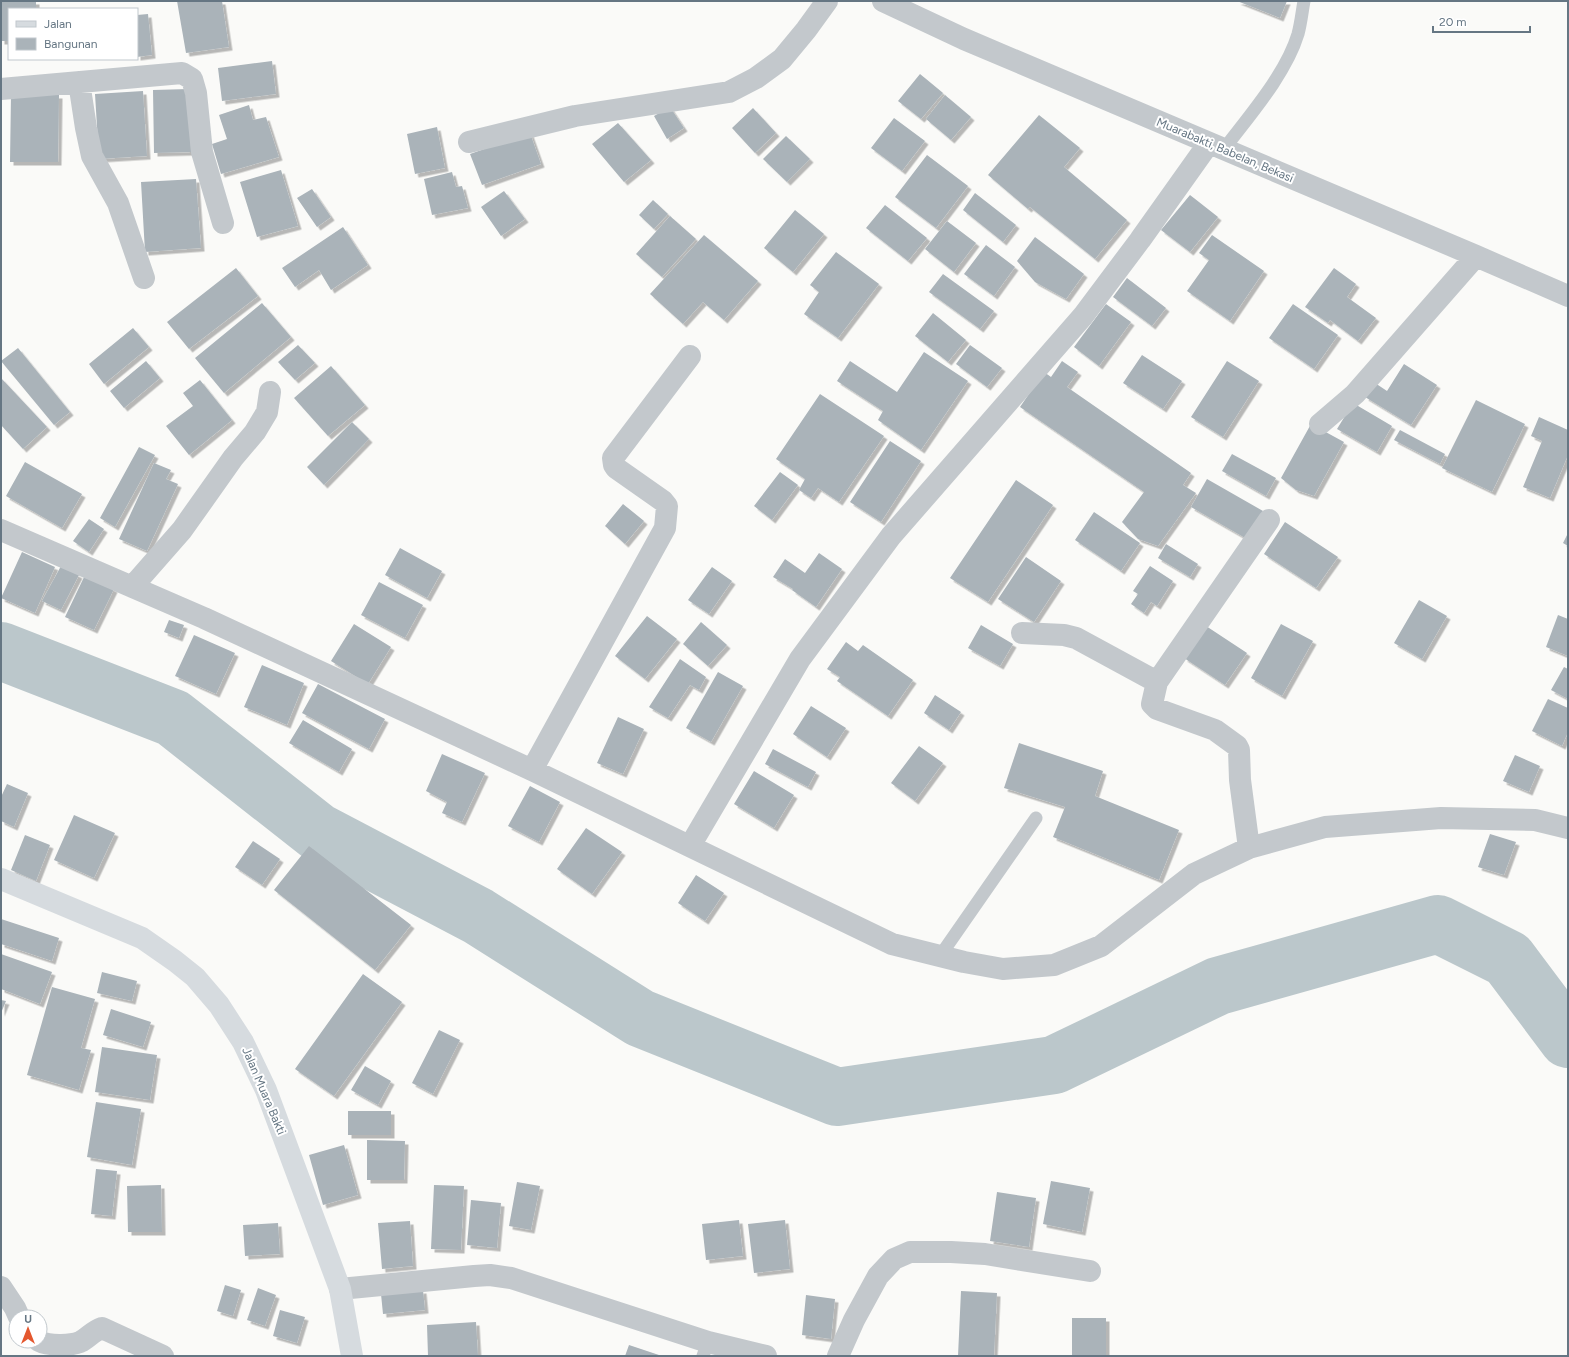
<svg xmlns="http://www.w3.org/2000/svg" width="1569" height="1357" font-family="Figtree,sans-serif">
<defs>
<filter id="shadow"><feDropShadow dx="3.5" dy="3.5" stdDeviation="0" flood-color="#0004"/></filter>
</defs>
<rect width="100%" height="100%" fill="#fafaf8"/>
<g fill="none" stroke-linecap="round" stroke-linejoin="round">
<path stroke="#bbc7cb" stroke-width="58" d="M1 651 173 718 318 832 478 916 640 1018 837 1097 1054 1065 1218 986 1438 924 1508 959 1568 1039"/>
</g>
<path fill="#aab3b9" filter="url(#shadow)" d="M1 1H36V9H9V41H1Z
M177 1H222L229 47 186 53Z
M1237 1H1287L1280 18Z
M148 14 152 55 137 57V15Z
M272 61 276 94 222 101 218 68Z
M920 74 943 93 921 119 898 101Z
M189 89 191 152 154 153 153 90Z
M143 91 147 156 99 159 95 94Z
M11 94 59 95 58 162H10Z
M945 95 971 117 951 140 926 119Z
M249 105 253 120 266 117 279 157 221 174 212 144 227 139 219 115Z
M670 107 684 128 667 139 654 116Z
M753 108 776 133 755 153 732 128Z
M1039 115 1080 148 1064 167 1127 220 1095 259 1030 207 1028 209 988 175Z
M894 118 925 141 902 171 871 148Z
M618 123 651 160 624 182 592 144Z
M437 127 445 168 415 174 407 134Z
M530 133 541 164 482 185 470 154Z
M786 136 810 159 787 182 763 159Z
M927 155 968 186 936 228 895 197Z
M281 170 298 226 257 237 240 182Z
M452 172 456 187 462 186 468 208 432 215 424 179Z
M196 179 201 248 145 252 141 182Z
M312 189 331 217 317 227 297 198Z
M504 191 525 219 501 236 481 207Z
M975 193 1016 225 1003 242 963 210Z
M1190 195 1218 217 1190 252 1161 230Z
M653 200 668 214 654 229 639 215Z
M885 205 927 238 908 261 866 228Z
M795 210 824 234 793 272 764 248Z
M670 216 696 239 662 277 636 254Z
M947 221 976 243 954 272 925 249Z
M343 227 368 265 331 290 319 270 295 287 282 268Z
M704 235 758 281 724 320 703 302 683 324 650 294Z
M1212 235 1264 271 1230 321 1187 291 1209 260 1199 253Z
M1035 237 1084 274 1066 299 1035 282 1017 261Z
M986 245 1015 267 994 296 964 274Z
M836 252 879 284 838 338 804 314 819 292 810 285Z
M236 268 258 296 189 349 167 322Z
M1334 268 1356 284 1347 297 1376 318 1358 341 1330 320 1328 323 1305 307Z
M943 274 994 311 980 329 929 292Z
M1127 278 1166 308 1152 326 1113 297Z
M262 303 291 337 224 393 195 358Z
M1106 304 1131 322 1099 366 1074 347Z
M1293 304 1338 335 1314 369 1269 338Z
M933 313 966 340 948 362 915 336Z
M133 328 149 347 104 384 89 364Z
M298 345 315 363 295 380 278 362Z
M970 345 1002 368 987 387 956 364Z
M18 348 70 412 54 425 1 361Z
M924 352 968 381 921 450 878 420 883 411 837 381 850 361 897 392Z
M1142 355 1182 381 1163 409 1123 383Z
M146 361 160 378 124 408 110 391Z
M1062 361 1078 372 1067 387 1191 473 1183 485 1196 493 1158 546 1138 539 1122 522 1144 492 1020 407 1044 372 1051 377Z
M1227 361 1259 381 1223 437 1191 417Z
M1404 364 1437 385 1411 425 1365 397 1375 383 1387 391Z
M331 366 365 405 328 436 294 398Z
M1 378 47 427 23 449 1 425Z
M200 380 232 420 189 455 166 426 193 406 183 393Z
M820 394 884 436 839 502 818 488 811 498 799 490 805 479 776 459Z
M1476 400 1525 424 1492 492 1442 468Z
M1353 403 1392 426 1377 452 1337 429Z
M1539 417 1568 430V455L1550 498 1523 487 1542 441 1531 436Z
M352 422 369 439 324 485 307 467Z
M1311 424 1344 442 1314 496 1296 490 1281 478Z
M1400 430 1445 454 1440 464 1394 440Z
M890 441 921 461 881 522 850 502Z
M139 447 155 455 115 527 100 518Z
M1232 454 1276 478 1266 496 1222 471Z
M25 462 82 494 62 528 6 496Z
M154 463 171 470 166 479 178 484 147 551 119 539Z
M780 472 798 485 772 520 754 506Z
M1207 479 1263 511 1247 539 1191 507Z
M1016 480 1053 505 988 602 950 578Z
M623 504 644 521 625 544 605 526Z
M1094 512 1140 543 1121 571 1075 540Z
M89 519 104 529 89 552 73 541Z
M1285 522 1338 557 1316 588 1264 554Z
M1568 533V546L1563 543Z
M1166 544 1198 564 1190 577 1158 558Z
M400 548 442 571 427 598 385 575Z
M22 552 55 567 35 613 1 598Z
M819 553 842 569 816 607 792 590 793 589 773 577 785 559 805 573Z
M1026 557 1061 581 1034 622 998 599Z
M61 566 79 575 61 610 42 601Z
M1150 566 1173 581 1157 606 1151 602 1144 613 1131 604 1138 594 1133 591Z
M712 567 732 581 709 614 688 600Z
M85 575 114 589 94 630 65 617Z
M379 582 423 605 405 638 361 615Z
M1419 600 1447 616 1422 659 1394 643Z
M1558 615 1568 619V656L1546 647Z
M647 616 677 639 645 679 615 656Z
M169 620 184 625 179 638 164 632Z
M701 622 727 645 708 666 683 644Z
M354 624 391 647 368 684 331 661Z
M1281 624 1313 641 1282 696 1251 678Z
M981 625 1013 644 1000 666 968 648Z
M1206 626 1247 653 1225 685 1184 658Z
M194 635 235 653 216 694 175 676Z
M846 642 858 651 863 645 913 680 888 716 837 681 840 677 827 669Z
M680 659 706 677 699 690 690 685 668 718 649 707Z
M262 665 304 683 287 725 244 707Z
M1564 667 1568 669V699L1551 690Z
M718 672 743 686 711 742 686 728Z
M318 684 385 719 369 749 302 713Z
M935 695 961 712 949 730 924 713Z
M1548 699 1568 708V732L1562 746 1532 731Z
M811 706 846 728 827 757 793 734Z
M618 717 644 729 623 774 597 763Z
M303 720 352 749 339 772 289 743Z
M1019 743 1103 771 1095 796 1179 830 1159 880 1053 837 1065 807 1004 788Z
M919 746 943 763 915 801 891 783Z
M773 749 816 772 808 787 765 764Z
M442 754 485 773 462 822 442 813 447 802 426 791Z
M1515 755 1540 766 1529 792 1503 781Z
M754 771 794 795 774 828 734 804Z
M7 784 28 793 14 827 1 821V797Z
M530 786 560 802 539 842 508 826Z
M74 815 115 833 94 878 54 860Z
M586 828 622 852 592 894 557 869Z
M1490 834 1516 842 1504 875 1478 867Z
M25 835 50 845 36 881 11 870Z
M253 841 280 859 262 885 235 867Z
M309 846 411 925 375 970 274 890Z
M696 875 724 893 705 921 678 903Z
M1 919 59 938 52 961 1 944Z
M1 954 52 972 40 1004 1 989Z
M102 972 137 981 132 1001 97 993Z
M363 974 402 1002 334 1096 295 1069Z
M52 987 95 999 81 1048 91 1050 79 1090 27 1075Z
M1 1000 6 1001 1 1013Z
M111 1009 151 1022 143 1047 103 1035Z
M439 1030 460 1040 433 1094 412 1083Z
M102 1047 157 1055 150 1100 95 1092Z
M365 1066 391 1081 378 1105 351 1090Z
M96 1102 141 1109 132 1165 87 1157Z
M348 1111H391V1135H348Z
M367 1140 405 1141 404 1180H367Z
M344 1145 358 1195 323 1205 309 1155Z
M96 1169 117 1171 112 1216 91 1214Z
M1051 1181 1090 1188 1082 1232 1043 1224Z
M517 1182 540 1186 531 1230 509 1226Z
M161 1185 162 1232H128L127 1186Z
M434 1185 464 1186 461 1250 431 1249Z
M997 1192 1036 1198 1029 1247 990 1241Z
M471 1200 501 1203 497 1248 467 1245Z
M739 1220 743 1256 706 1260 702 1224Z
M785 1220 790 1269 754 1273 748 1224Z
M410 1221 413 1266 382 1269 378 1223Z
M278 1223 280 1254 245 1256 243 1225Z
M225 1285 241 1290 233 1316 217 1311Z
M258 1288 276 1295 265 1326 247 1320Z
M423 1290 425 1310 383 1314 381 1294Z
M961 1291 997 1293 994 1356H958Z
M806 1295 835 1299 831 1339 802 1335Z
M280 1310 305 1317 297 1343 273 1336Z
M1072 1318H1106V1356H1072Z
M476 1322 478 1356H428L427 1325Z
M629 1345 659 1355 658 1356H625Z"/>
<g fill="none" stroke-linecap="round" stroke-linejoin="round">
<path stroke="#c3c8cc" stroke-width="13" d="M1224 149C1249 116 1286 74 1298 34 1301 23 1302 12 1304 1
M940 956 1036 818
M703 1356 708 1342"/>
<path stroke="#c3c8cc" stroke-width="22" d="M883 1 964 39 1476 256 1568 296
M79 82 86 128 92 156 118 203 144 278
M1 89 182 73 192 79 196 93 202 152 223 223
M469 142 575 116 729 92 756 78 782 59 806 30 827 1
M1320 424 1355 394 1476 256
M1 530 204 618 532 770 892 944 964 962 1003 969 1054 965 1101 946 1194 874 1249 848 1325 827 1441 818 1535 820 1568 828
M132 587 182 530 233 458 255 432 267 412 270 392
M1022 633 1064 635 1076 638 1157 682
M532 770 665 528 667 506 663 501 616 468 614 465 613 458 690 356
M690 846 800 659 891 536 1083 316 1140 240 1209 143
M1249 848 1240 780 1239 750 1237 746 1215 730 1157 709 1152 704 1157 682 1269 520
M1 1287 15 1308 19 1317
M340 1289 474 1276 490 1275 511 1278 708 1342 766 1356
M39 1341C48 1346 70 1346 80 1342 88 1338 93 1331 102 1328L163 1356
M838 1356 854 1320 878 1276 894 1259 910 1252H951L985 1254 1090 1271"/>
<path stroke="#d6dbdf" stroke-width="22" d="M1 879 142 938 175 961 195 977 219 1005 243 1042 266 1090 340 1289 352 1356"/>
</g>
<g text-anchor="middle" dominant-baseline="central" stroke-width="4" stroke-linejoin="round" paint-order="stroke">
<g font-size="12" fill="#657683" stroke="#fff">
<text transform="translate(1225 150) rotate(23)">Muarabakti, Babelan, Bekasi</text>
<text transform="translate(264 1091) rotate(67)">Jalan Muara Bakti</text>
</g>
</g>
<rect width="1569" height="1357" fill="none" stroke="#657683" stroke-width="4"/>
<rect x="8" y="8" width="130" height="52" fill="#ffffff" stroke="#c1c8cd"/>
<rect x="16" y="21" width="20" height="6" fill="#d6dbdf" stroke="#c1c8cd"/>
<text x="44" y="28" font-size="12" fill="#657683">Jalan</text>
<rect x="16" y="38" width="20" height="12" fill="#aab3b9" stroke="#c1c8cd"/>
<text x="44" y="48" font-size="12" fill="#657683">Bangunan</text>
<g transform="translate(28 1329)"><circle r="19" fill="#ffffff" stroke="#c1c8cd"/>
<path d="M0-3L7 15L0 10L-7 15Z" fill="#e4572e"/>
<text y="-6" font-size="11" font-weight="bold" text-anchor="middle" fill="#657683">U</text>
</g>
<path d="M1433 26v6h97v-6" fill="none" stroke="#657683" stroke-width="2"/>
<text x="1439" y="26" font-size="12" fill="#657683" stroke="#ffffff" stroke-width="3" paint-order="stroke">20 m</text>
</svg>
